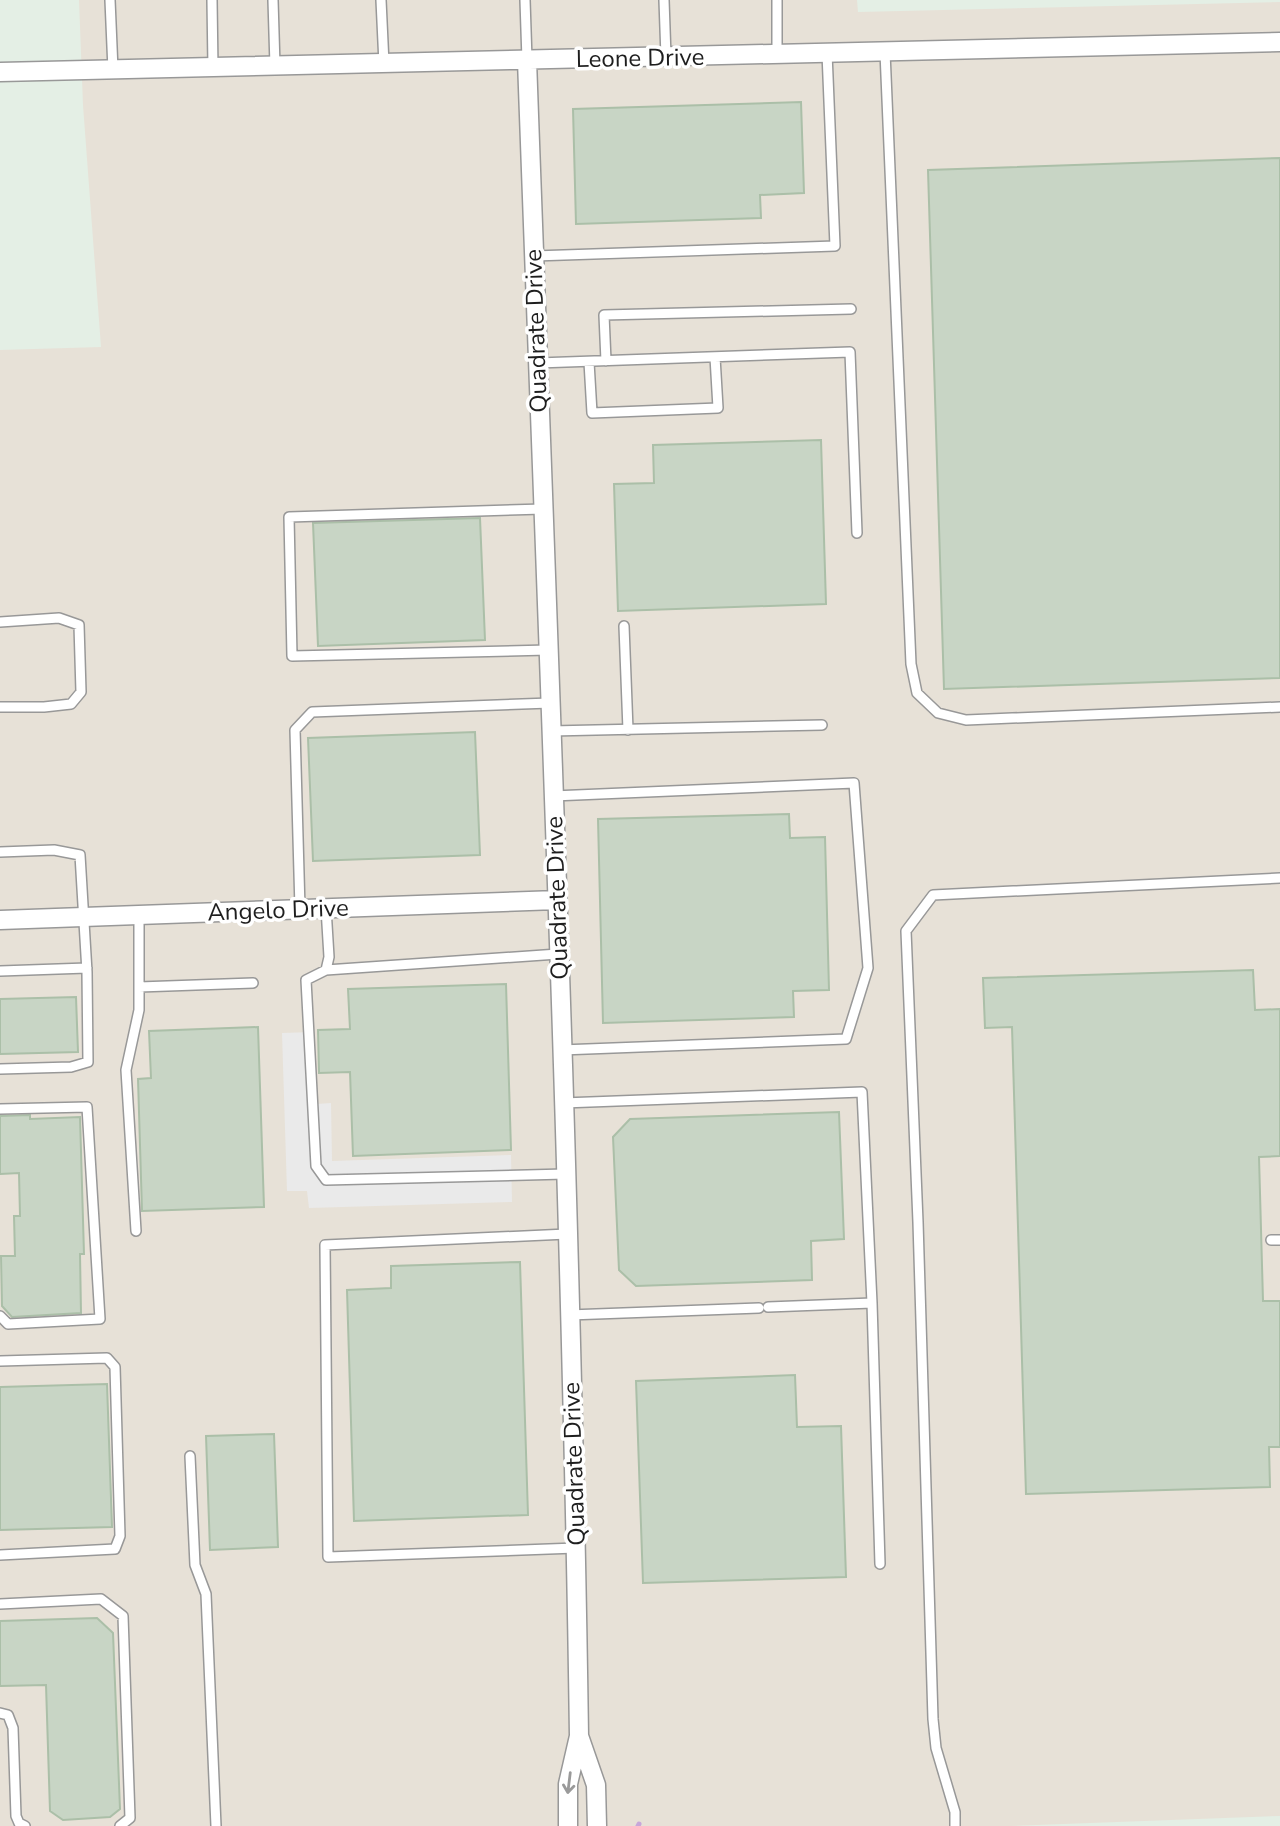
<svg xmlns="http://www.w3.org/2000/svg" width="1280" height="1826" font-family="'Nunito Sans',sans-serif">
<rect width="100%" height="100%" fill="#e4efe5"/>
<path fill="#e7e1d7" d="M79 0H857L858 12 1280 2V1816L1011 1826H0V350L101 347 83 105Z"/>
<path fill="#eaeaea" d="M313 1032 317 1104 331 1103 332 1161 511 1155 512 1202 309 1208 307 1191H287L282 1033Z"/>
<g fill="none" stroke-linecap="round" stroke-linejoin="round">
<path stroke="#c7a7da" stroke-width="5" d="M638 1826 639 1824"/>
</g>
<path fill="#c8d5c5" stroke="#abbfa8" stroke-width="2" d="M801 102 804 193 760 195 761 218 576 224 573 109Z
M1280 158V678L944 689 928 170Z
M821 440 826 604 618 611 614 484 654 483 653 445Z
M480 518 485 640 318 646 313 523Z
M475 732 480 855 313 861 308 738Z
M789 814 790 838 825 837 829 990 793 991 794 1017 603 1023 598 819Z
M1253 970 1255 1010 1280 1009V1156L1259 1157 1263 1301H1280V1447H1269L1270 1487 1026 1494 1012 1027 985 1028 983 978Z
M506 984 511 1150 353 1156 350 1072 319 1073 318 1030 350 1029 348 989Z
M76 997 78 1052 0 1054V999Z
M258 1027 264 1207 142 1211 138 1079 151 1078 149 1031Z
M839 1112 844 1239 811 1241 812 1280 636 1286 619 1270 613 1137 630 1119Z
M30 1115V1119L80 1117 84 1254H80L81 1313 12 1317 2 1306 1 1256H15L14 1216H20L19 1173 0 1174V1116Z
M520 1262 528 1515 354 1521 347 1290 391 1288V1266Z
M795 1375 797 1427 841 1426 846 1577 643 1583 636 1381Z
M107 1384 112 1527 0 1530V1387Z
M274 1434 278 1547 210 1550 206 1436Z
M97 1618 113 1633 120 1809 110 1817 63 1820 50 1811 46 1685 0 1686V1621Z"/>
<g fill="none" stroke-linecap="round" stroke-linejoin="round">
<defs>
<path id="service" d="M110 0 113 70
M212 0 213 68
M273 0 275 66
M381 0 384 64
M525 0 527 60
M664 0 666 57
M777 0V54
M885 52 911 664 917 693 938 713 966 720 1280 707
M534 256 835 246 827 53
M606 361 604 315 851 309
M589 362 592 413 718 408 715 357
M538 363 850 352 857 533
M543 509 289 517 292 656 548 650
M0 622 59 618 79 625 81 692 71 704 44 707H0
M624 626 628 730
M551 731 822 725
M553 796 854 783 868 968 846 1039 561 1050
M0 852 54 850 80 855 87 972 88 1062 71 1067 0 1069
M326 908 329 957 326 970 306 980 316 1166 326 1180 565 1174
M300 909 295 730 312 712 550 703
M326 970 558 954
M0 971 87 968
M139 987 253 983
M563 1103 862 1092 872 1303 768 1307
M0 1109 87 1107 100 1319 8 1324 0 1316
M136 1231 126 1070 139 1010V915
M567 1234 325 1245 328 1557 576 1548
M1271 1240H1280
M872 1303 880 1564
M569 1315 759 1308
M0 1361 107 1358 115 1367 120 1536 115 1549 0 1555
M190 1456 195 1565 206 1594 216 1826
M0 1604 101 1599 123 1616 130 1818 120 1826
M0 1713 8 1715 13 1728 16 1816 19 1823 25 1826
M955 1826V1812L936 1748 933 1719 918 1222 906 931 933 895 1280 878"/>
<path id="minor" d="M527 60C547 618 571 1177 579 1736
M0 72 1280 42
M0 920 557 900
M568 1826V1784L579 1736 596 1785 597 1826"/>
</defs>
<use href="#service" stroke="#989898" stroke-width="12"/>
<use href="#minor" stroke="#989898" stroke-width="21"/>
<use href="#service" stroke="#fff" stroke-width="9"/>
<use href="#minor" stroke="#fff" stroke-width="18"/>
</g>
<defs><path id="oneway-shaft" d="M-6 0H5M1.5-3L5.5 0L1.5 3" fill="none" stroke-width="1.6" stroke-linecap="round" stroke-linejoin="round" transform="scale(1.75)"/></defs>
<use stroke="#9a9a9a" href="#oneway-shaft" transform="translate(569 1783) rotate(97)"/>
<g text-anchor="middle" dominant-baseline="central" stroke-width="7" stroke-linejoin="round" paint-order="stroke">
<g font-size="24" fill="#1e1e1e" stroke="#fff">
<text transform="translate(640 58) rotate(-1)">Leone Drive</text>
<text transform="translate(536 331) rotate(-92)">Quadrate Drive</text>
<text transform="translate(557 898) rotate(-92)">Quadrate Drive</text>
<text transform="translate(278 910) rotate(-2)">Angelo Drive</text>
<text transform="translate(574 1464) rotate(-92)">Quadrate Drive</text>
</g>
</g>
</svg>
